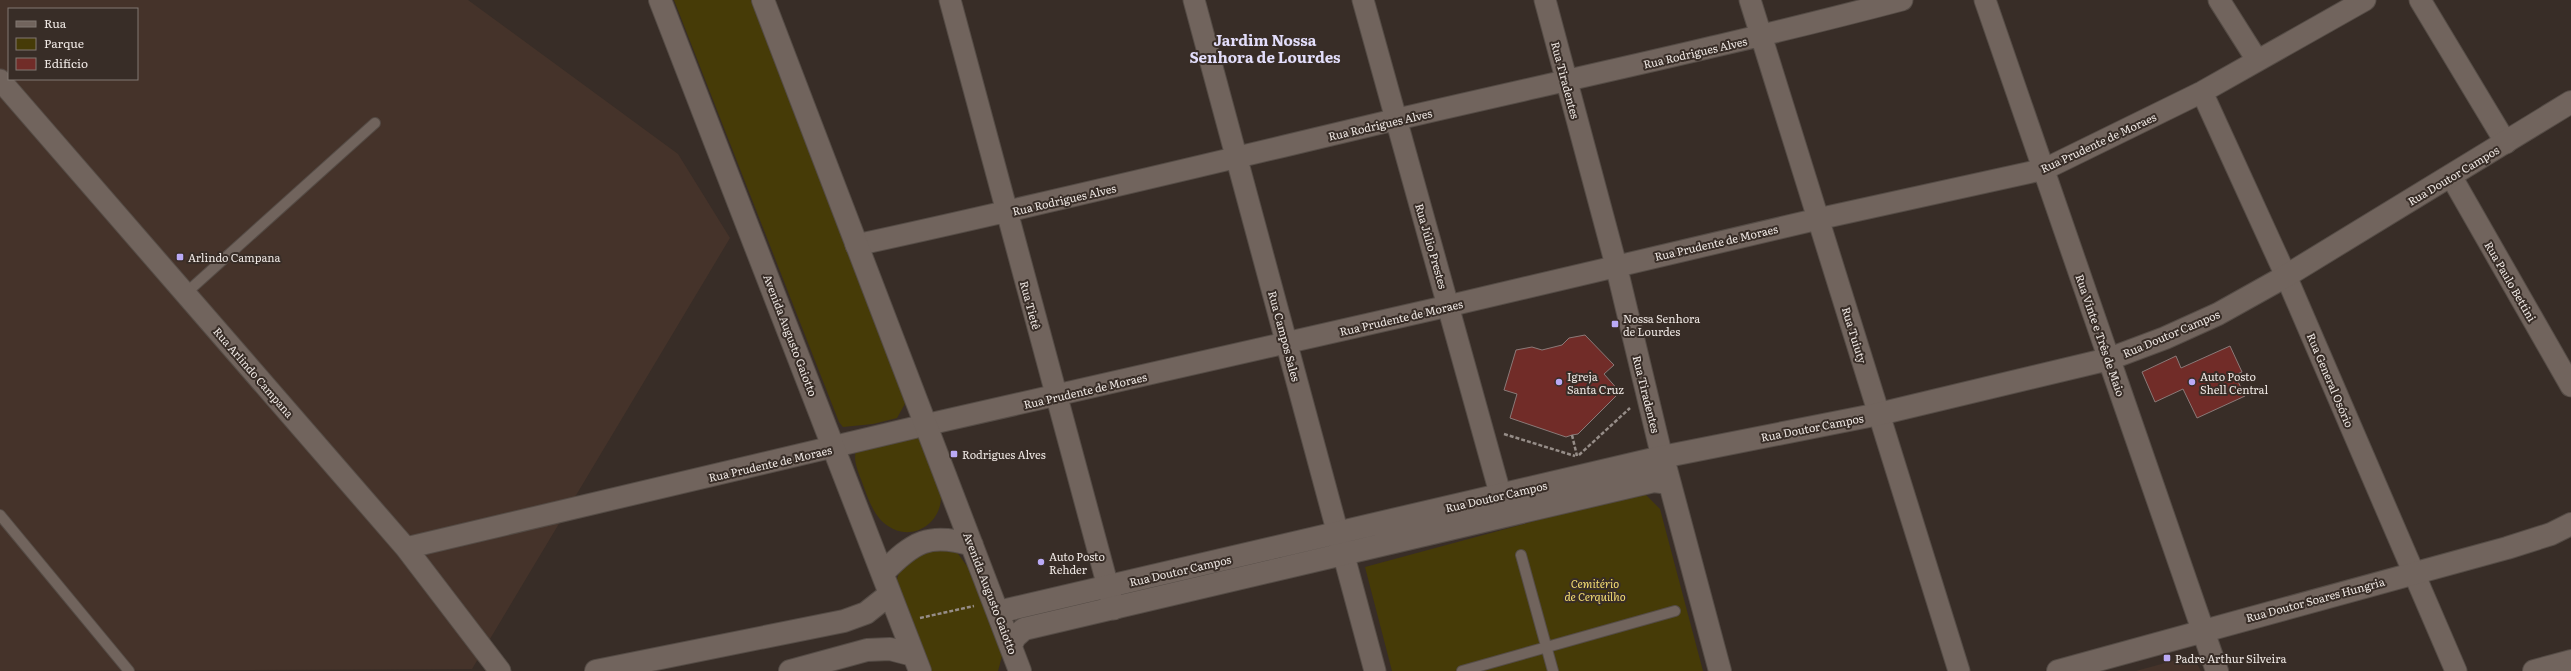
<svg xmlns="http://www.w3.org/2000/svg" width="2571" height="671" font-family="Literata,serif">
<rect width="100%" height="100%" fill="#382d27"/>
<path fill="#45332a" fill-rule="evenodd" d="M0 0H468L678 154 730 238 472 669 0 671ZM9 9H137V79H9Z
M2187 657 2196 662 2201 671H2136Z"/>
<path fill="#463b07" d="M674 0H751L906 402 897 418 873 424 843 427 839 422Z
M917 435 923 439C929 457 942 479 941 498 940 525 911 542 888 526 873 516 868 498 862 482 858 471 853 461 856 450Z
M1643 492 1660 509 1703 671H1392L1365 567Z
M924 548 956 551 972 573 1004 649 998 671H930L895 585 902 564Z"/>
<path fill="#712c28" stroke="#8a7a78" d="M1585 335 1614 365 1604 374 1620 392 1578 434 1572 435 1566 437 1510 418 1517 394 1504 390 1516 350 1532 347 1542 350 1562 345 1569 338Z
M2230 346 2242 372 2235 375 2245 396 2197 418 2183 389 2155 402 2142 372 2176 356 2181 368Z"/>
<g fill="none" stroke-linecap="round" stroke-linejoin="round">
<defs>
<path id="lane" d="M186 293 375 123
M0 515 129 671
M1521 555 1553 671
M1462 671 1675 611"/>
<path id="street" d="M950 0 1114 609
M1194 0 1375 671
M1363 0 1505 511
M1545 0 1616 265 1662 457
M1750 0 1959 671
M1985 0 2109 359
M2219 0 2257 60
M2420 0 2506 143
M0 80 406 548 500 671
M2202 92 2286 276 2456 671
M2451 176 2571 386
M856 245C1037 206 1217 162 1398 119 1566 80 1735 44 1902 0
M406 548 925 425 1448 306 1818 219 2045 169 2202 92 2365 0"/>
<path id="secondary" d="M660 0 920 671
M763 0 1020 671
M2109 359 2217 671
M1666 469 1720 671
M883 573C913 542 929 532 972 545
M998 612 1662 457 1879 414 2109 359 2165 338 2218 314 2286 276 2571 102
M1011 645 1015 637 1024 629 1654 481 1669 483
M596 671 844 621 866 613 890 594
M790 671 867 650 890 649 913 655
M2058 671 2507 548 2551 534 2571 524
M2534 671 2571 661"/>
</defs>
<use href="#lane" stroke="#554c46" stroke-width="12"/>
<use href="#street" stroke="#554c46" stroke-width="23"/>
<use href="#secondary" stroke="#554c46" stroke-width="24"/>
<path stroke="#968d88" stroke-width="2.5" stroke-dasharray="4 2" stroke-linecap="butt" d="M1504 434 1575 456
M1572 435 1577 456
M1579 455 1630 408
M920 618 974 606"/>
<use href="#lane" stroke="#71645d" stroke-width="10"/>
<use href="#street" stroke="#71645d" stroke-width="21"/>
<use href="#secondary" stroke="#71645d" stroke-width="22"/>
</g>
<g fill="#baaaf6" stroke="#382d27" stroke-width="1.5">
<rect x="176" y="253" width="8" height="8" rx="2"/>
<rect x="1611" y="320" width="8" height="8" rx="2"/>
<circle cx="1559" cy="382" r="4"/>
<circle cx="2192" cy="382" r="4"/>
<rect x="950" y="450" width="8" height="8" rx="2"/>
<circle cx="1041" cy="562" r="4"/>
<rect x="2163" y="654" width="8" height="8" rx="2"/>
</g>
<g text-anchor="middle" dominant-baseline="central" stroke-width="4" stroke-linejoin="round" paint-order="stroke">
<g font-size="11" fill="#efe8e4" stroke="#382d27">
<text transform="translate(1695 52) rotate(-13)">Rua Rodrigues Alves</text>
<text transform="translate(1566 80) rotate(75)">Rua Tiradentes</text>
<text transform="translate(1380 124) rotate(-13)">Rua Rodrigues Alves</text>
<text transform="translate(2098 142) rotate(-25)">Rua Prudente de Moraes</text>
<text transform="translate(2453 175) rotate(-31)">Rua Doutor Campos</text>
<text transform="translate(1064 199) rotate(-13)">Rua Rodrigues Alves</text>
<text transform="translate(1716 242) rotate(-13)">Rua Prudente de Moraes</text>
<text transform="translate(1432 246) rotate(74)">Rua Júlio Prestes</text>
<text transform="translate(2511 281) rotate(60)">Rua Paulo Bettini</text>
<text transform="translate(1031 305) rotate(75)">Rua Tietê</text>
<text transform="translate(1401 317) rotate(-13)">Rua Prudente de Moraes</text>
<text transform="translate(2171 333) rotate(-23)">Rua Doutor Campos</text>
<text transform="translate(791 335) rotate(69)">Avenida Augusto Gaiotto</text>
<text transform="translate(1855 335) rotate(73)">Rua Tuiuty</text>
<text transform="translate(2101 335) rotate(71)">Rua Vinte e Três de Maio</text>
<text transform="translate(1285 336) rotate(75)">Rua Campos Sales</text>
<text transform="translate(254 372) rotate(49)">Rua Arlindo Campana</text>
<text transform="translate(2331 380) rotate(67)">Rua General Osório</text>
<text transform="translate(1085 390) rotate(-13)">Rua Prudente de Moraes</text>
<text transform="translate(1647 394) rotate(76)">Rua Tiradentes</text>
<text transform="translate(1812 427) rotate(-11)">Rua Doutor Campos</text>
<text transform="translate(770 463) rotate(-13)">Rua Prudente de Moraes</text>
<text transform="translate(1496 496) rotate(-13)">Rua Doutor Campos</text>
<text transform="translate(1180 570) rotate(-13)">Rua Doutor Campos</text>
<text transform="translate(991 593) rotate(69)">Avenida Augusto Gaiotto</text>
<text transform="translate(2315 599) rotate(-15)">Rua Doutor Soares Hungria</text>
</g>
<g font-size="11" fill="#efe8e4" stroke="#382d27" text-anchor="start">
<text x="188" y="257">Arlindo Campana</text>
<text x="1623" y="318">Nossa Senhora<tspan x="1623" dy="13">de Lourdes</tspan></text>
<text x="1567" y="376">Igreja<tspan x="1567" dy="13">Santa Cruz</tspan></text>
<text x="2200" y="376">Auto Posto<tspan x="2200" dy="13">Shell Central</tspan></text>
<text x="962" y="454">Rodrigues Alves</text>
<text x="1049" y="556">Auto Posto<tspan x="1049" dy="13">Rehder</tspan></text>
<text x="2175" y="658">Padre Arthur Silveira</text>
</g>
<g font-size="11" font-style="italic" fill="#f5dd73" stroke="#382d27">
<text x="1595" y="583">Cemitério<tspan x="1595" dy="13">de Cerquilho</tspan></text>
</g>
<g font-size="15" font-weight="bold" fill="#e3defb" stroke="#382d27">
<text x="1265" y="39">Jardim Nossa<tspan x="1265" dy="17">Senhora de Lourdes</tspan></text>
</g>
</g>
<rect x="8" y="8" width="130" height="72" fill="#382d27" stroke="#817873"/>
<rect x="16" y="21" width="20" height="6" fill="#71645d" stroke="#817873"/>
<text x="44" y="28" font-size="12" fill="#efe8e4">Rua</text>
<rect x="16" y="38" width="20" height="12" fill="#463b07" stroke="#817873"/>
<text x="44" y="48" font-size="12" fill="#efe8e4">Parque</text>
<rect x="16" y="58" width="20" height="12" fill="#712c28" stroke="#817873"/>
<text x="44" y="68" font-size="12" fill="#efe8e4">Edifício</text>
</svg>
